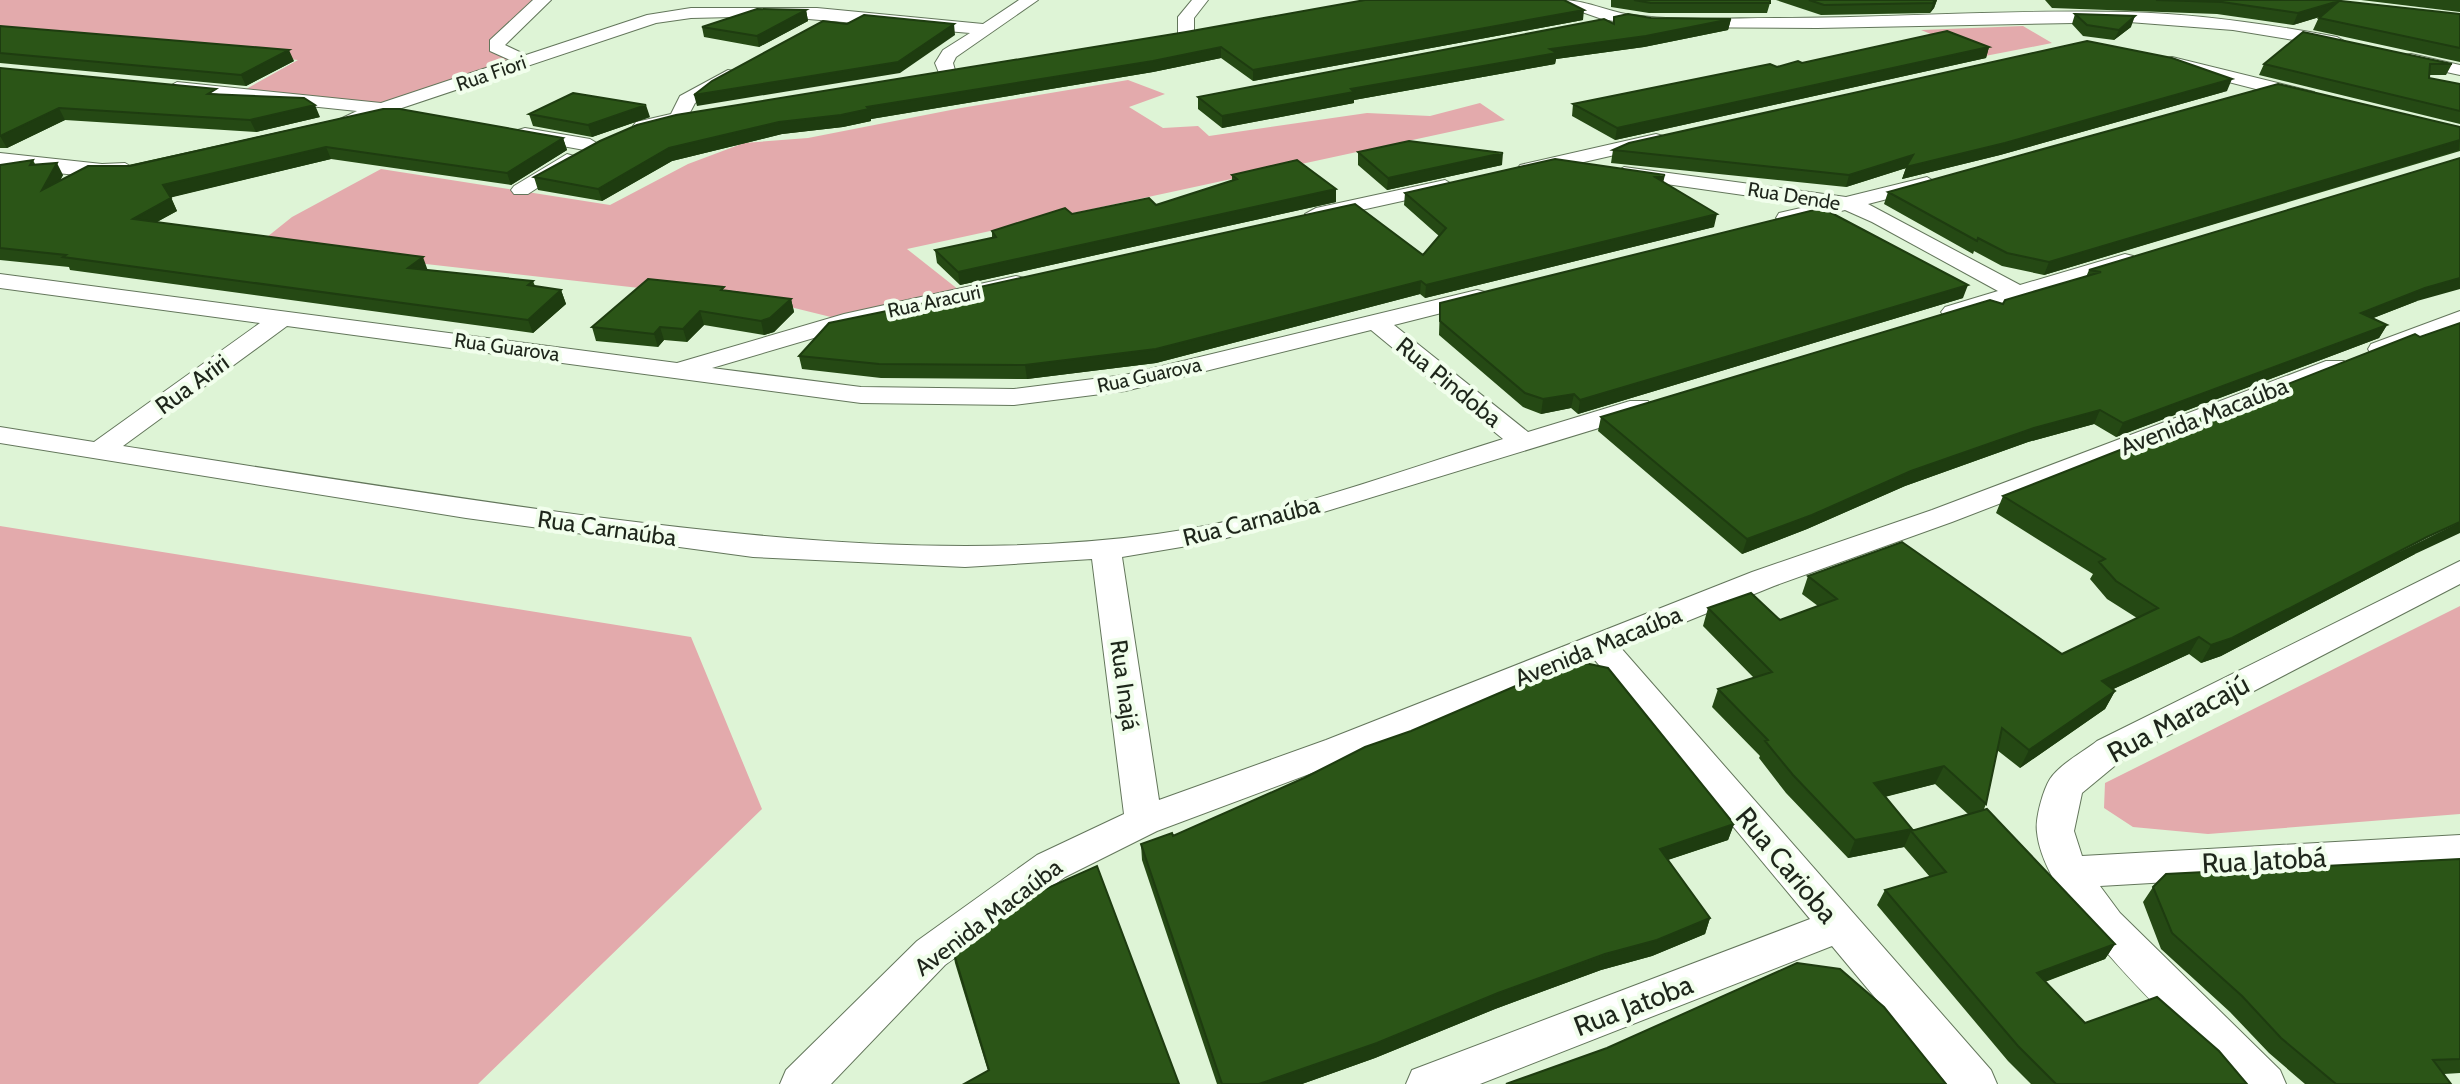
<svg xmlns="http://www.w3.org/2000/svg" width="2460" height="1084" font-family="Cabin,sans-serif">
<rect width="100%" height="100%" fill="#def4d6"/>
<path fill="#e3aaac" d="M0 0H543L498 40 526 61 389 108 239 93 298 60 0 32Z
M2023 26 2052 43 1985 56 1921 30Z
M1128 80 1165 94 1129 107 1163 128 1198 126 1209 136 1367 113 1430 116 1480 103 1505 120 907 249 964 294 839 319 774 303 257 245 292 217 381 169 610 205 688 164 744 143 808 138 961 108Z
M0 526 691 637 762 809 478 1084H0Z
M2460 606V814L2208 834 2133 827 2104 808 2105 783Z"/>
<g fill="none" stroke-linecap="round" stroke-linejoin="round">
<defs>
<path id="street" d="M533 0H551L505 45 526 55 647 15 691 8H817L983 24 1019 0H1038L956 57 953 63 956 74 947 79 941 78 935 63 943 50 970 33 774 16 691 18 656 23 348 126 338 120 357 111 177 92 168 87 177 82 381 103 510 60 490 51V40Z
M1192 0H1208L1194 18V35L1186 40 1178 35V17Z
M1561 0C1586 0 1606 11 1631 15 1679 21 1728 18 1776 18 1893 18 2010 9 2127 12 2198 14 2268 24 2337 37L2346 42 2337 47 2233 30 2129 22 1817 28 1650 27 1602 19 1582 12Z
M2411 54 2460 65V75L2405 63 2402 59 2405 55Z
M2172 57 2314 92 2316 96 2307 102 2166 66 2163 62 2166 58Z
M728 70 734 71 737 75 734 79 695 103 685 122 643 132 633 126 636 122 671 114 680 96Z
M525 128 590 139 600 145 590 151 518 138 515 134 518 130Z
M1656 134 1663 136 1666 140 1663 144 1527 175 1517 169 1520 165Z
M0 153 102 164 125 163 135 169C121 186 25 168 0 165Z
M567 154 574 156 577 160 574 164 528 194H514L511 190 514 186Z
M1624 167 1846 197 1927 177 1937 183 1934 187 1868 204 2020 285 2125 254 2133 256 2136 261 2133 266 1953 319 1945 317 1941 312 1945 307 1998 291 1872 222 1845 210 1787 224 1776 218 1779 213 1814 205 1617 177 1614 173Z
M1445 180 1455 186 1452 190 1316 220 1305 214 1316 208Z
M0 274 677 363 844 314 1016 276 1024 278 1028 283 1024 288 858 325 712 368 861 387 1014 389 1125 375 1477 290 1485 292 1489 297 1485 302 1394 325 1528 432 1630 401H1648L1652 407 1648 413 1317 514 1211 542 1122 557 1159 800 1326 740 1752 572 1932 510 2326 361H2344L2348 366 2344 371 1952 522 1774 586 1621 648 1991 1070 1997 1084H1947L1832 946 1480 1084H1406L1412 1070 1810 919 1594 659 1352 758 1157 831 1065 877 945 965 831 1084H780L786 1070 917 941 1037 855 1124 814 1092 559 965 567 753 557 466 518 0 443V427L94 442 260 323 0 288ZM287 326 861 403 1014 405 1125 391 1371 330 1503 439C1390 474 1275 518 1157 534 971 559 782 541 596 517 438 496 281 471 123 446Z
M2460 311V326L2380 356 2371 354 2368 349 2371 344Z
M2460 561V584L2123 759 2082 793 2074 831 2082 856 2460 835V865L2100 886 2120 913 2280 1070 2286 1084H2234C2181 1028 2044 908 2037 832 2035 819 2043 790 2050 779 2060 764 2083 752 2097 741Z"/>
</defs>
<use href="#street" stroke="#63765b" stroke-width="2"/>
<use href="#street" fill="#fff" fill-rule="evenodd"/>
</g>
<path fill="#254914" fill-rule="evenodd" d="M1611 0H1770V3L1767 13H1649L1611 7Z
M1776 0H1937L1934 8 1930 13 1821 15Z
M2045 0H2332L2460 14V62L2313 30 2319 17 2293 25 2217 14 2052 8Z
M2361 0H2460V12Z
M806 10 808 21 759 47 704 37 702 27Z
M2075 14 2131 27 2114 40 2083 36 2072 24Z
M1614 17 1731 19 1728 30 1644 47 1556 59 1555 64 1354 100V103L1222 128 1198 109V97L1613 23Z
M1583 20 1253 81 1221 58 1153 72 871 119V121L843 127 782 134 672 161 602 201 538 190 534 177 1186 32Z
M0 26 294 61 246 86 0 63Z
M1989 47 1986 58 1615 140 1572 116 1573 104 1777 67 1802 63Z
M2264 64H2452L2446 75H2429V78L2460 84V124L2259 75Z
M0 68 219 94 320 117 256 132 65 120 7 148H0Z
M2227 91 2000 155 1902 179 1906 168 1846 187 1611 163 1613 150Z
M383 109 563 138 567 150 511 185 331 159 171 197 177 211 157 222 428 270 533 281 535 286 561 290 566 304 533 333 70 270 69 267 0 260V165L33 160 35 164 63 175 60 180Z
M529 114 650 117 592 137 533 126Z
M2460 127V151L2044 275 2002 266 1974 251 1973 254 1884 204 1888 192Z
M1358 152 1502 165 1387 190 1358 165Z
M1232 175 1336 189V202L960 285 937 263 935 250 992 238V231L1072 214 1156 205 1232 181Z
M1663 182 1714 227 1425 298 1420 294 1156 363 1027 379 881 378 802 369 799 356 975 293V288L1423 255 1439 236 1404 205 1405 193Z
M2089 270 2417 301 2373 318 2387 325 2379 338 2116 437 2094 424 2028 442 1905 486 1807 529 1742 554 1598 431 1601 417 2003 304 2086 277Z
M725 290 791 299 794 312 774 332 764 335 704 325 687 342 664 340 658 347 596 341 592 327Z
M1963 298 1578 414 1571 408 1541 414 1523 407 1439 335 1440 303Z
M2003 496 2415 554 2221 656 2201 663 2189 654 2113 689 2115 691 2105 709 2020 768 1997 750 1986 804 1984 809 2115 944 2105 959 2045 982 2085 1023 2247 1084H2031L2008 1061 1877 905 1885 890 1930 877 1904 847 1848 858 1786 793 1759 758 1760 756 1712 707 1718 689 1754 678 1703 626 1708 608 1780 620 1818 606 1802 594 1808 576 2062 654 2137 618 2107 599 2090 579 2093 574 1996 513ZM1935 784 1968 814 1911 831 1912 829 1885 797Z
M1411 731 1734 824 1728 840 1668 860 1710 918 1705 934 1652 956 1601 970 1495 1009 1375 1058 1302 1084H1217L1142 860 1141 844 1173 836Z
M2460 859V1073L2444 1074 2451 1084H2305L2269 1053 2230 1012 2161 949 2143 902 2153 887Z
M952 947 1179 1084 988 1071 955 963Z"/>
<path fill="#1e3c10" d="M1935 0H1937L1934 8 1930 13 1933 3Z
M2339 1 2333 13 2293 25 2298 13Z
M806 10 808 21 759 47 757 36Z
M1584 10 1583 20 1253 81V70Z
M2135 16 2131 27 2114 40 2119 30Z
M1731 19 1728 30 1644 47 1556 59 1555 64 1354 100V103L1222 128V116L1550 49Z
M954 24 955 35 900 73 697 106 694 95Z
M1221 47V58L1153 72 871 119V121L843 127 782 134 672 161 602 201 598 189 669 148 779 122Z
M1989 47 1986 58 1615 140 1617 128Z
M289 50 294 61 246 86 241 75Z
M2232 79 2227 91 2000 155 1902 179 1906 168 1846 187 1849 175 1913 155Z
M315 105 320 117 256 132 250 120Z
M646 105 650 117 592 137 588 125Z
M59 108 65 120 7 148 0 136Z
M563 138 567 150 511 185 507 173Z
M2460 140 2459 150 2044 275 2049 262Z
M326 147 331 159 169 198 163 185Z
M1503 153 1502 165 1387 190 1388 178Z
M57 163 63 175 49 203 42 190Z
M1665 175 1662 187 1655 177Z
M1336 189V202L960 285 958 272Z
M171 198 177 211 140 231 133 219Z
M1717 214 1714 227 1425 298 1426 285Z
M423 257 428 271 408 268Z
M2460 278V289L2417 301 2353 326 2361 313 2425 288Z
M1421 281 1420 294 1156 363 1027 379 1025 365Z
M1968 285 1963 298 1578 414 1580 400Z
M561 290 566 304 533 333 528 320Z
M791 299 794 312 774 332 764 335 761 321Z
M700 311 704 325 687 342 683 329Z
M2387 325 2379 338 2116 437 2123 423Z
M660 327 664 340 658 347 654 334Z
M1574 394 1571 408 1541 414 1543 399Z
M2100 410 2094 424 2028 442 1905 486 1807 529 1742 554 1747 539 1911 471 2034 428Z
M2460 522V533L2415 554 2221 656 2201 663 2211 645Z
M2199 637 2189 654 2092 699 2102 681Z
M2115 691 2105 709 2020 768 2029 750Z
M1944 766 1935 784 1867 801 1874 783Z
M1734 824 1728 840 1655 864 1660 849Z
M1912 829 1904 847 1848 858 1855 840Z
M1710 918 1705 934 1652 956 1601 970 1495 1009 1375 1058 1302 1084H1259L1498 993Z
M2115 944 2105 959 2027 988 2037 973Z"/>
<path fill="#2b5517" stroke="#1e3c10" stroke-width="2" d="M1365 0H1564L1584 10 1253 70 1221 47 1153 61 867 107 869 109 841 115 779 122 669 148 598 189 534 177 600 141 637 125 676 115 1186 32Z
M1634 0H1770V3H1651Z
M1809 0H1935L1933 3 1824 5Z
M2156 0H2332L2460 14V48L2319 18 2339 1 2298 13 2222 2Z
M757 9 806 10 757 36 702 27Z
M1628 14 1651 18 1731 19 1646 36 1550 49 1557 53 1351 89 1354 92 1222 116 1198 97 1604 19 1614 24V17Z
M2075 14 2135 16 2119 30 2087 25Z
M864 15 954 24 898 62 694 95 712 81 823 21 847 24Z
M0 26 289 50 241 75 0 53Z
M1947 31 1989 47 1617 128 1573 104 1770 64 1777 67 1798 61 1802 63Z
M2303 32 2452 64H2430L2429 78 2460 84V111L2264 64Z
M2087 41 2172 58 2232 79 2005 143 1906 167 1913 155 1849 175 1613 150 1629 143Z
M0 68 216 89 208 94 304 98 315 105 250 120 59 108 0 136Z
M2278 84 2460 127V140L2049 262 2007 253 1978 238 1977 241 1888 192Z
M573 93 646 105 588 125 529 114Z
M383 109H400L563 138 507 173 326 147 163 185 171 198 133 219 423 257 408 268 533 281 528 285 561 290 528 320 63 257 66 255 0 248V165L33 160 30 165 57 163 42 190 88 166H130Z
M1409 141 1503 153 1388 178 1358 152Z
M2460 158V278L2425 288 2361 313 2387 325 2123 423 2100 410 2034 428 1911 471 1812 515 1747 539 1601 417 1990 300 2003 304 2005 300 2101 272 2089 270Z
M1555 159 1665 175 1655 177 1717 214 1426 285 1421 281 1156 349 1025 365 879 364 799 356 829 323 979 292 975 288 1355 204 1423 255 1446 228 1405 193Z
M1297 160 1336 189 958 272 935 250 996 237 992 231 1065 208 1072 214 1149 198 1156 205 1237 179 1232 175Z
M1822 208 1968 285 1580 400 1574 394 1543 399 1525 393 1440 321V303Z
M648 279 724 287 721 290 791 299 770 318 761 321 700 311 683 329 660 327 654 334 592 327Z
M2460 323V522L2427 537 2232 638 2211 645 2199 637 2102 681 2115 691 2029 750 2002 728 1986 804 1944 766 1874 783 1912 829 1855 840 1793 775 1765 741 1768 740 1718 689 1772 672 1708 608 1751 593 1780 620 1837 599 1808 576 1902 542 2062 654 2158 608 2116 581 2099 562 2105 559 2003 496 2415 334 2420 337Z
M1580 662 1608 668 1734 824 1660 849 1710 918 1657 940 1605 954 1498 993 1377 1043 1259 1084H1222L1141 844 1172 833 1173 836 1304 778 1365 747 1411 731 1518 685Z
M1987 809 2115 944 2037 973 2085 1023 2157 997 2219 1051 2247 1084H2056L2018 1046 1885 890 1946 872 1911 831Z
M2460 859V1059L2433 1060 2451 1084H2336L2281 1038 2242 996 2172 933 2153 887 2166 874Z
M1097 866 1179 1084H964L989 1070 952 947 987 929 1036 893Z
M1797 963 1840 969 1884 1007 1946 1084H1506L1607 1048Z"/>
<g text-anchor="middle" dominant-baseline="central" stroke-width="8" stroke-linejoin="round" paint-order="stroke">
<g font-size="20" fill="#1e261b" stroke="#f1feec">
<text transform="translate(491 73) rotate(-19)">Rua Fiori</text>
<text transform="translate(1794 196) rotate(9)">Rua Dende</text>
<text transform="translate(934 301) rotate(-12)">Rua Aracuri</text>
<text transform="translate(507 347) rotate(8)">Rua Guarova</text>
<text transform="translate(1149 375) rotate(-12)">Rua Guarova</text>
</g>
<g font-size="24" fill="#1e261b" stroke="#f1feec">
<text transform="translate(1449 382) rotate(39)">Rua Pindoba</text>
<text transform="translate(192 384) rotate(-36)">Rua Ariri</text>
<text transform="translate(2204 416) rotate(-21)">Avenida Macaúba</text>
<text transform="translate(1251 521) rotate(-14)">Rua Carnaúba</text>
<text transform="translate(607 528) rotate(8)">Rua Carnaúba</text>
<text transform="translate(1598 646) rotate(-22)">Avenida Macaúba</text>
<text transform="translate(1125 685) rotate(82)">Rua Inajá</text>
<text transform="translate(988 917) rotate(-37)">Avenida Macaúba</text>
</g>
<g font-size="28" fill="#1e261b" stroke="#f1feec">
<text transform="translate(2178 718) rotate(-28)">Rua Maracajú</text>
<text transform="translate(2264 860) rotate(-3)">Rua Jatobá</text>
<text transform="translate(1787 865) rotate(50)">Rua Carioba</text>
<text transform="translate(1633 1005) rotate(-21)">Rua Jatoba</text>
</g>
</g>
</svg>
